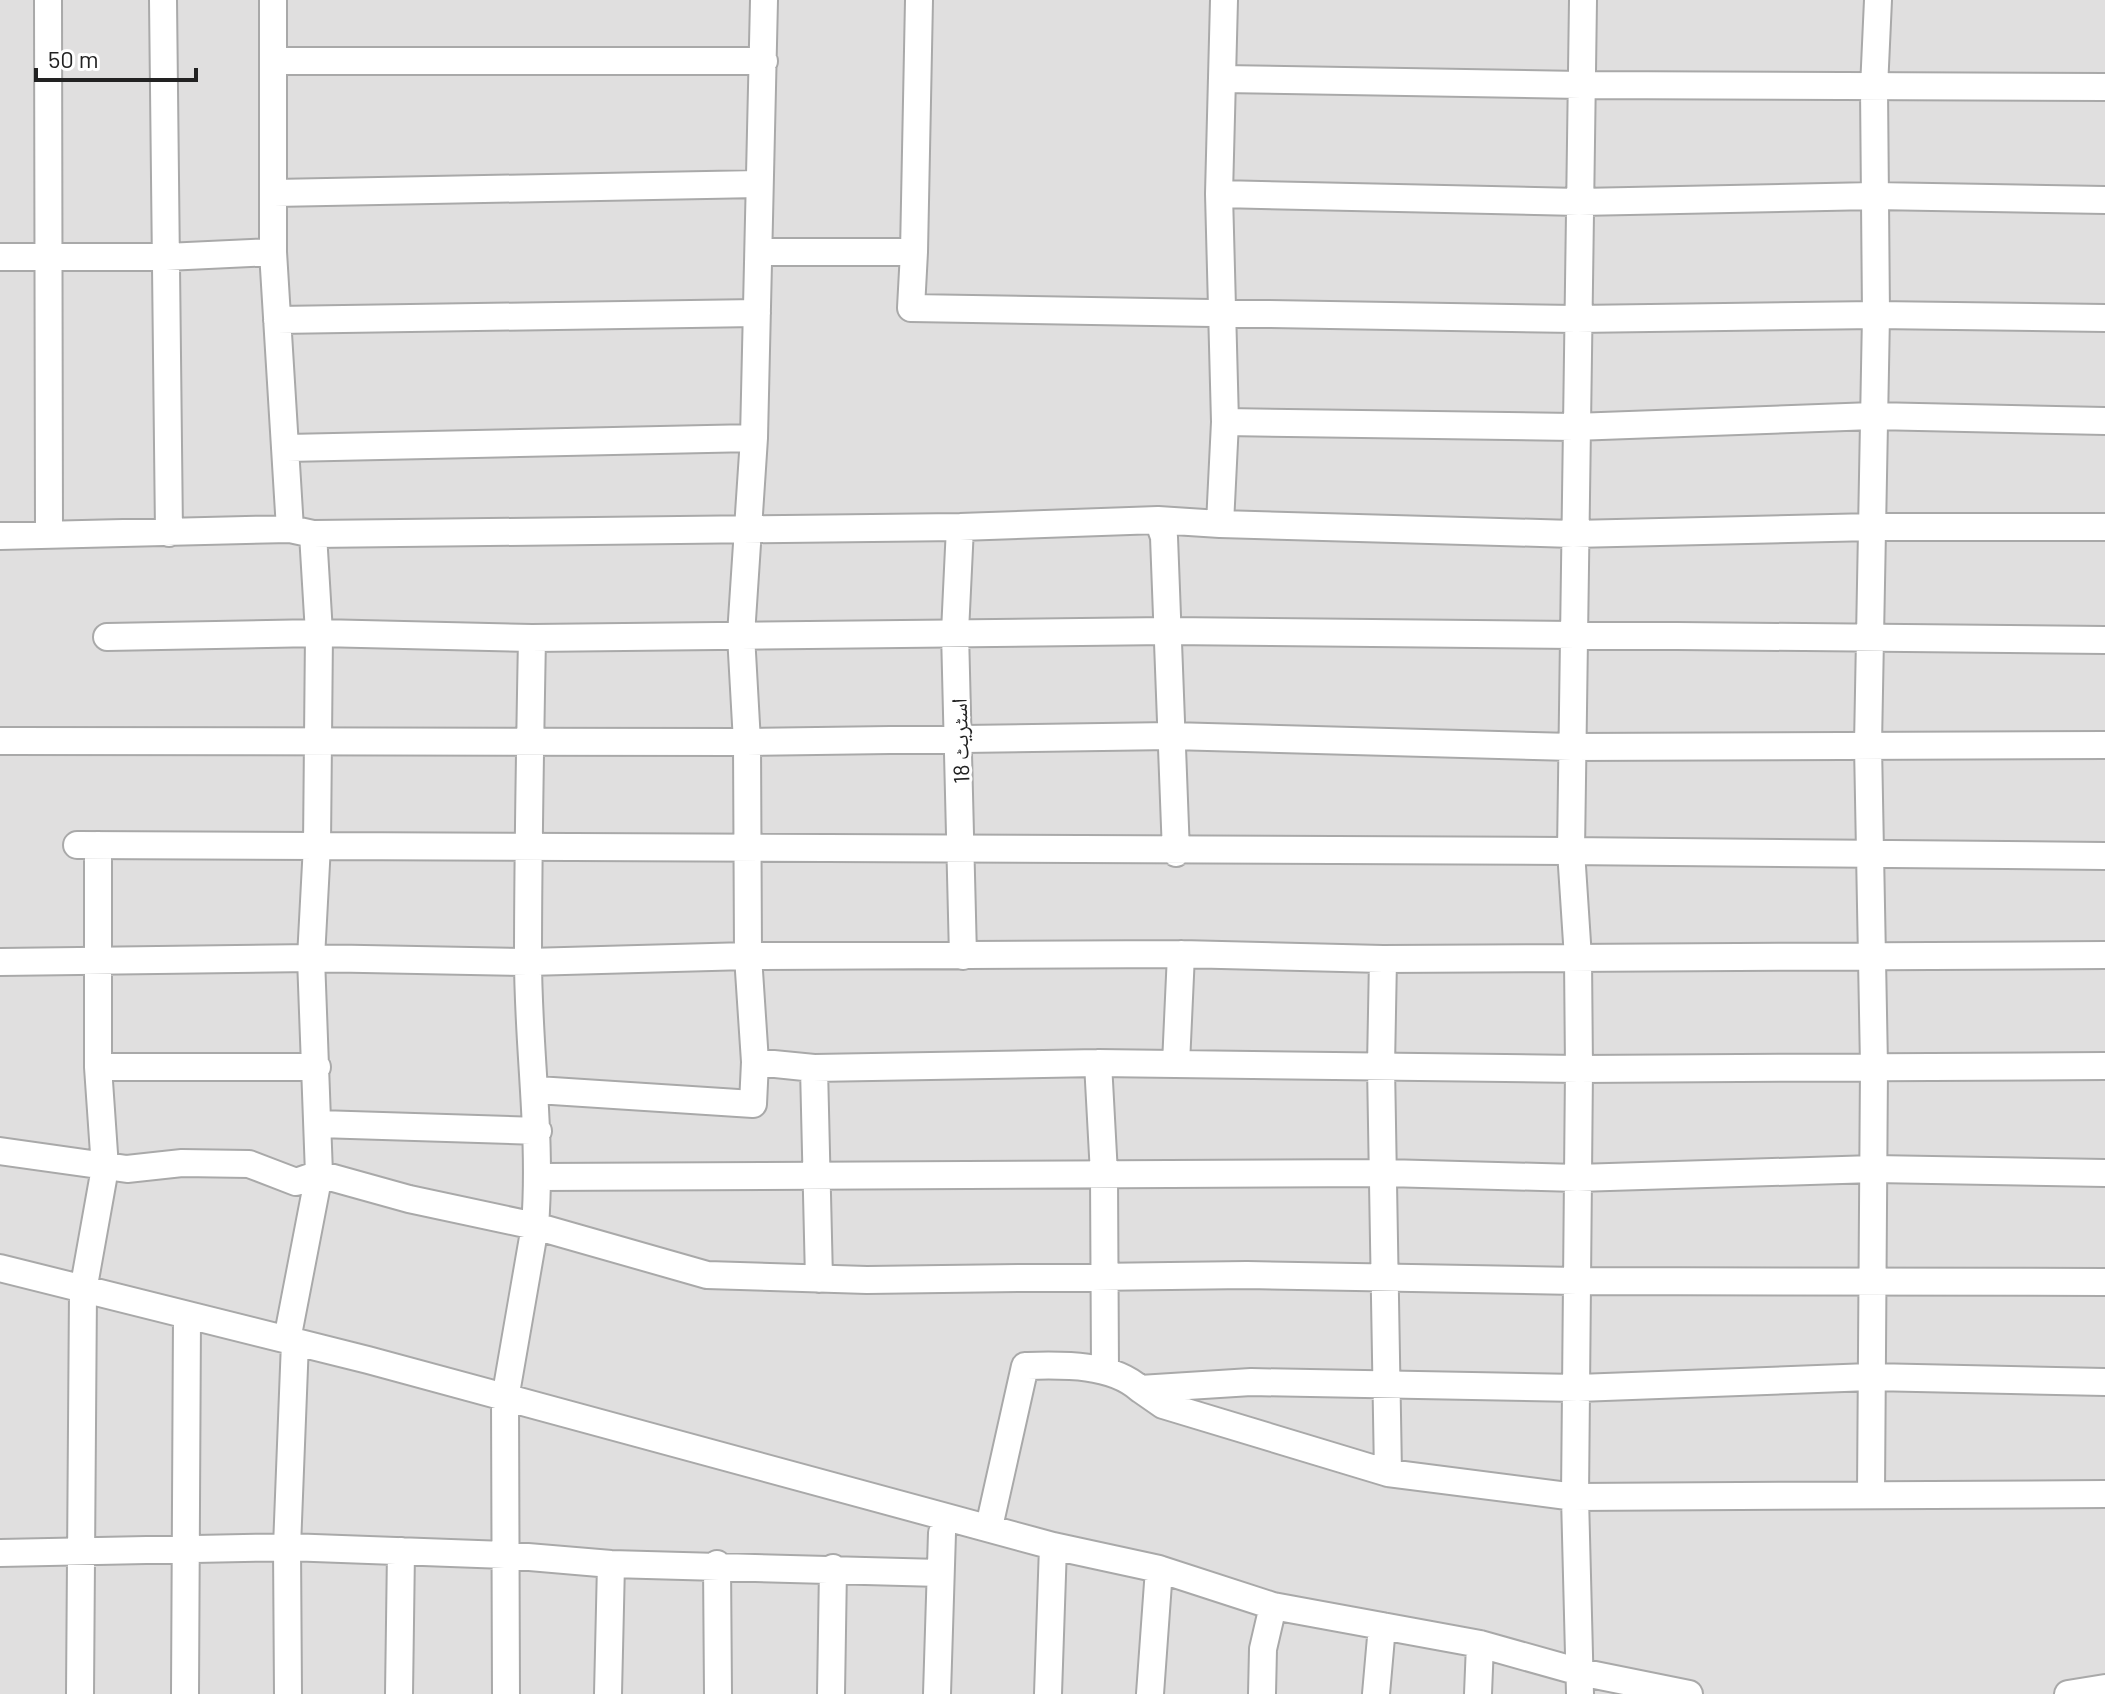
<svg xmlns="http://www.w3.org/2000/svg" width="2105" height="1694" font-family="Barlow,'Noto Naskh Arabic',sans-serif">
<rect width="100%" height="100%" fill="#f2efe9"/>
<path fill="#e0dfdf" d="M0 0H2105V1694H0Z"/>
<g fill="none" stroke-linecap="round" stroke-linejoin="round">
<defs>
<path id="minor" d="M48 0 49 534
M163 0 169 533
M273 0V252L290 529
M273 61H764
M1222 79 1581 85 2105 87
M274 193 759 184
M1219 194 1579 202 1874 196 2105 200
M759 252H914L911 308 1576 319 1876 315 2105 318
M914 252 919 0
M0 257H166L273 252
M277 320 757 313
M1225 422 1574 427 1873 416 2105 421
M287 448 754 438
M1158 520 1164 537 1176 853
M1220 524 1573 534 1873 527H2105
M960 527 955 632 963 956
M0 536 290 529 313 534 960 527 1158 520 1220 524 1225 422 1219 194 1224 0
M107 637 319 633 532 638 1168 631 2105 640
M532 638C530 745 528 853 528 959 528 1049 542 1136 535 1226L707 1275 867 1280 1247 1275 1577 1281 2105 1282
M0 741 747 742 1171 736 1572 747 2105 745
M77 845C573 848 1069 851 1565 851 1745 851 1925 856 2105 856
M1383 959 1381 1066 1388 1473
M0 962 311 958 528 962 748 956 1181 954 1383 959 2105 955
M755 1062 748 956 747 742 741 635 754 438 764 0
M1098 1063 1104 1174 1105 1371
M1176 1064 1181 954
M98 1067H317
M814 1068 819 1279
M537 1090 753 1104 755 1062 814 1068 1098 1063 1579 1069 2105 1066
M319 1124 538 1131
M0 1151 127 1169 182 1163 249 1164 296 1182 319 1174 409 1199 535 1226 505 1399 506 1694
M539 1177 1385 1173 1577 1178 1874 1169 2105 1173
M0 1268 368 1360 1053 1546 1159 1569 1273 1606 1480 1644 1580 1672 1689 1694
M287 1340 319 1174 311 958 317 845 319 633 313 534
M1140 1389 1163 1405 1388 1473 1575 1497 2105 1494
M1871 1493 1874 1066 1868 745 1876 315 1874 88 1878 0
M989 1527 1025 1366C1062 1365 1111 1363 1140 1389L1251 1382 1578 1388 1870 1377 2105 1382
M0 1553 287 1547 505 1555 611 1564 940 1573
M717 1564 718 1694
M80 1694 83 1291 105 1168 98 1067V845
M185 1694 187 1316
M288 1694 287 1547 295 1342
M399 1694 401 1551
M608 1694 611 1564
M831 1694 833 1568
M937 1694 942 1533
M1048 1694 1053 1546
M1150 1694 1159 1569
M1262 1694 1263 1649 1273 1606
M1376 1694 1382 1626
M1478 1694 1480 1644
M1580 1694 1575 1497 1579 1069 1578 958 1571 851 1583 0
M2068 1694 2105 1688"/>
</defs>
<use href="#minor" stroke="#a9a9a9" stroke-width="30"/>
<use href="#minor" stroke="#fff" stroke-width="26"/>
</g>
<g text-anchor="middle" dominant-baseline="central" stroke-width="6" stroke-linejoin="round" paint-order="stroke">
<g font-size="22" fill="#222" stroke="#fff">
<text transform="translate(959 741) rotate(-92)">اسٹریٹ 18</text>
</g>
</g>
<path d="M36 68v12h160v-12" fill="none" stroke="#222222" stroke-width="4"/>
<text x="48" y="68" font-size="24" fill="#222222" stroke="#ffffff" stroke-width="6" paint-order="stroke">50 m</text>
</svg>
